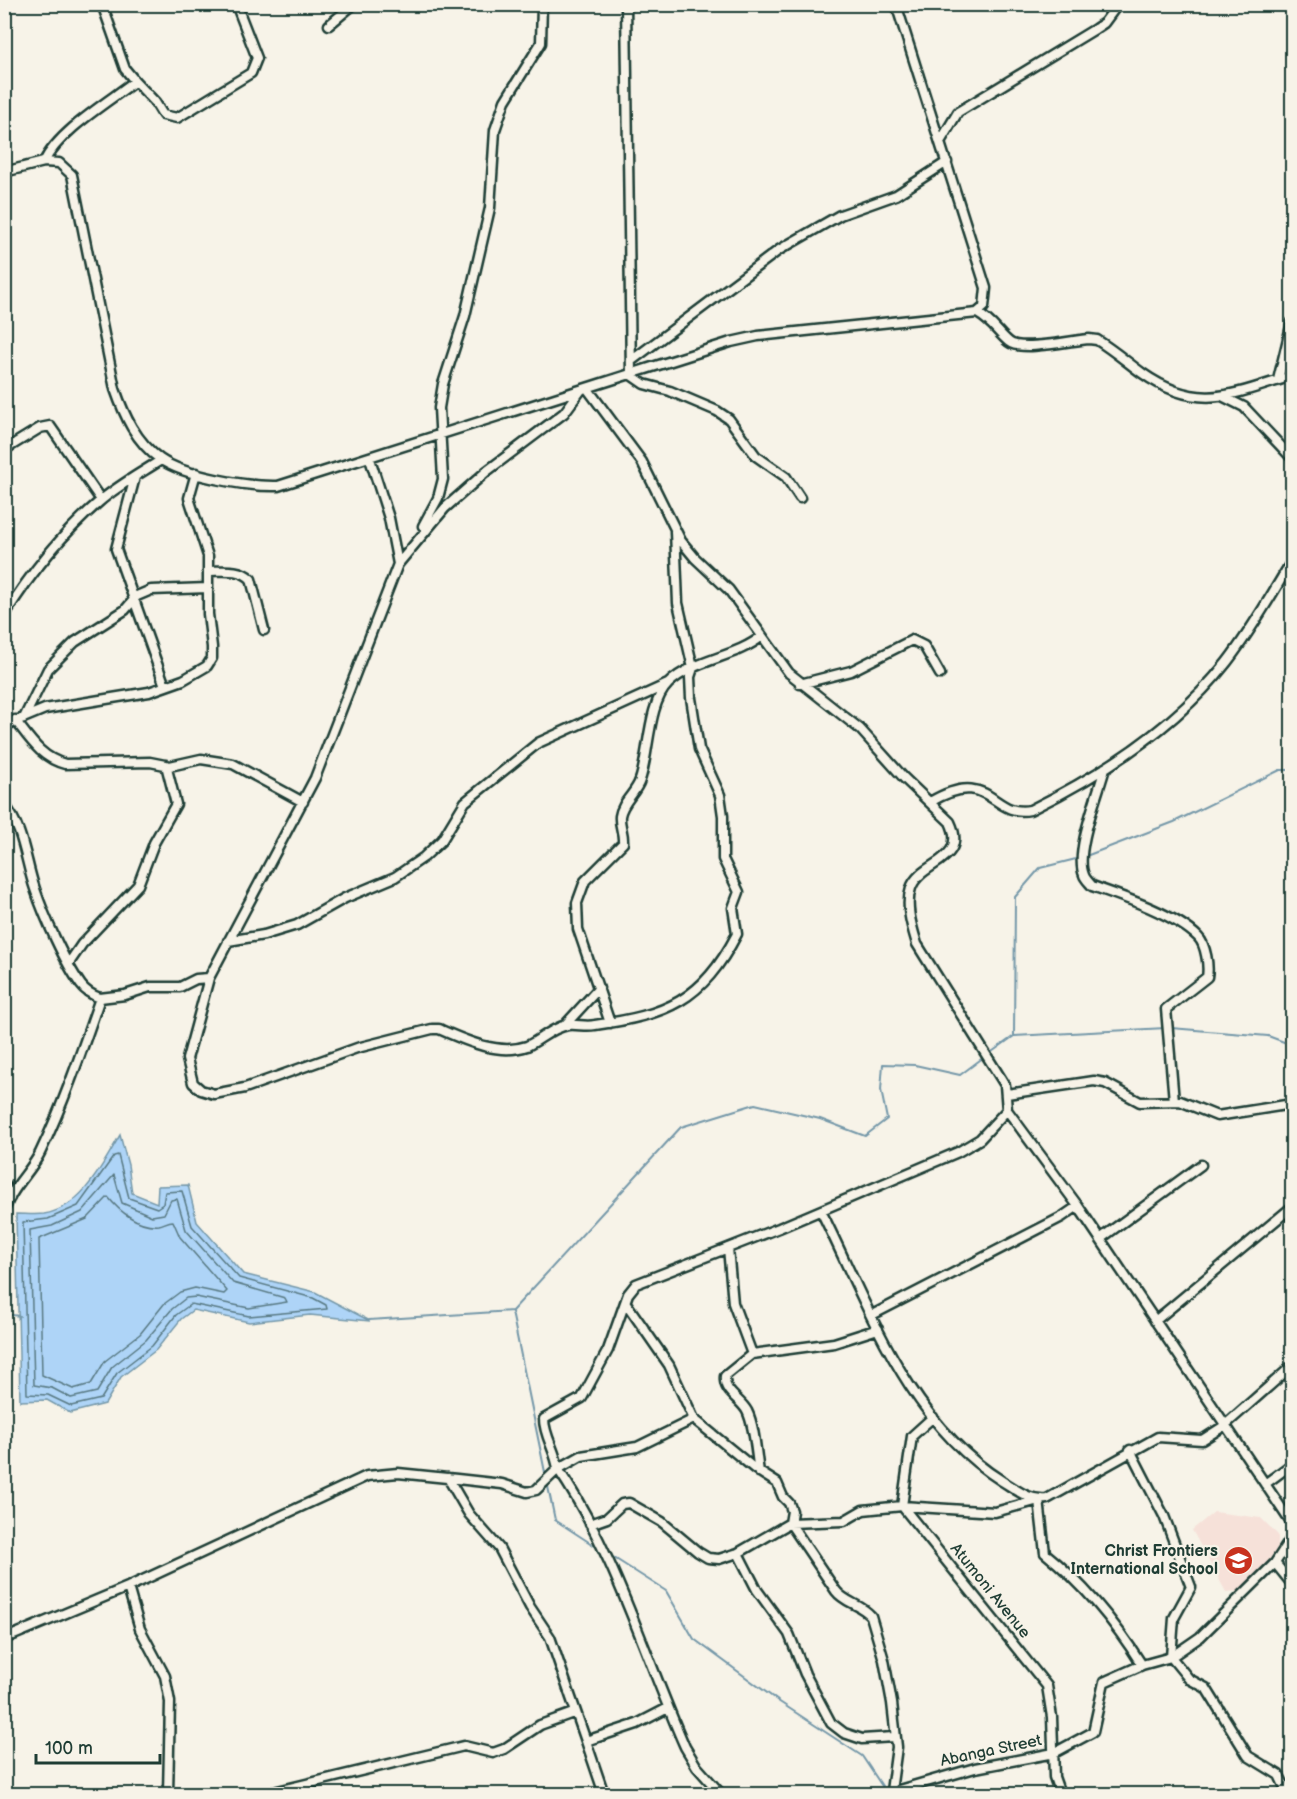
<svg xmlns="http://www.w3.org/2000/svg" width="1297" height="1799" font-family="'Balsamiq Sans',sans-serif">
<rect width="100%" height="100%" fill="#f7f3e8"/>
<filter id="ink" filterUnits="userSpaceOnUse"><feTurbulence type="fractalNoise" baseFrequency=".0167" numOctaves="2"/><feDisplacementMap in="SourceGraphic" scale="12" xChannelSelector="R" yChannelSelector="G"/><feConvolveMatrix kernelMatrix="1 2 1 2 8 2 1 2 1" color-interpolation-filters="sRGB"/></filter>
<g filter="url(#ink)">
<path fill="#f6e1d9" d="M1214 1512 1261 1518 1278 1535V1551L1241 1591 1226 1592 1192 1530Z"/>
<path fill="#aed4f7" stroke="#7598a9" stroke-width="1.5" d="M120 1135 128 1165 132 1193 157 1203 158 1186 188 1185 197 1222 243 1274 315 1292 370 1321 310 1315 249 1322 193 1310 181 1319 156 1350 121 1377 105 1404 70 1413 47 1400 20 1401 16 1214C25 1214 35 1215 44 1214 82 1208 103 1164 120 1135Z"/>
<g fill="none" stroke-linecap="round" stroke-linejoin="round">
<path stroke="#587982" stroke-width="1.5" d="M118 1155 129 1198 157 1208 163 1204 165 1192 182 1191 192 1226 239 1278 313 1298 326 1305 327 1309 249 1316 191 1304 176 1315 152 1346 117 1373 101 1399 71 1406 48 1395 27 1394 23 1222 48 1219 78 1206 114 1156Z
M114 1175 122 1203 152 1216 164 1214 171 1200 177 1199 186 1230 233 1283 285 1298 287 1302 249 1308 196 1297 186 1298 172 1309 146 1340 112 1367 97 1392 71 1398 52 1388 34 1385 30 1230 52 1226 82 1212Z
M108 1197C119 1211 138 1227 159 1225 164 1224 168 1221 173 1221L180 1237 227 1291 224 1294 195 1288 180 1292 164 1304 140 1334 105 1361 91 1384 73 1389 42 1375 39 1239 87 1219Z"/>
<path stroke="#7598a9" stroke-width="2" d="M1086 856 1174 822 1280 770H1292
M1171 1028 1268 1036 1292 1045
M1014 1036 1166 1028
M989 1054 1014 1036 1015 897 1040 868 1080 858
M512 1312 546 1477
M4 1314 20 1316
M369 1320 512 1311 681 1127 755 1104 820 1119 865 1136 887 1119 881 1090 883 1064 915 1065 960 1075 984 1057
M547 1482 555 1520 598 1548
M608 1554 666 1591 694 1639 778 1701 862 1756 886 1792"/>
<defs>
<path id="minor" d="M626 4 631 375 644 384 670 391 717 411 729 419 756 456 786 477 800 498
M329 25 354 4
M135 81 155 102 163 115 177 118 251 73 257 58 236 4
M940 142 958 112 1095 29 1104 23 1118 4
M44 162C59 131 108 102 135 81L125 69 102 4
M4 172 44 162 59 163 72 175 115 389C124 415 136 442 160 459 184 476 248 487 278 486L731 342 758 336 977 313 984 307 986 288 896 4
M977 313C993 322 997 332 1009 342 1021 352 1073 340 1089 339L1097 340C1113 350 1127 362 1142 373 1199 413 1233 394 1292 376
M631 361 779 250 840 215 896 195 947 162
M1278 380 1292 322
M587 388 642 462 681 541 695 558 729 590 789 673 860 729 904 778 950 822C969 862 920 861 911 888 905 906 912 927 917 944L1005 1085 1007 1110
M1222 396 1244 407 1292 458
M4 450 40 428 50 426 101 500
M370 459 389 518 398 564
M135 477 116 549 165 686
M423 526 438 498 443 479 439 408 443 384 465 316 490 208 495 130 505 101 541 43 542 4
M208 571C223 571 240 568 251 579L264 630
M4 616C30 574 62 534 99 502 117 486 141 473 161 460
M800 684 851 671 912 640 924 646 940 674
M24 718 48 669 75 642 125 610 137 596 151 590 208 588
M15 720C30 739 41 758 65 764L150 762 170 766 201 759 233 764 303 802
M4 726 45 709 149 692 183 680 207 666 212 658V647L208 614V556L189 498 196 473
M1105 768C1099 792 1074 852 1084 875 1085 879 1090 883 1092 886 1123 897 1175 914 1198 937 1206 945 1209 966 1207 977L1166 1009 1174 1101
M930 802C991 766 991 818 1030 810 1103 774 1177 726 1227 662 1252 630 1271 595 1292 561
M4 804C24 829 25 860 35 889 44 916 65 963 81 985 86 992 92 995 100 998
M228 941 264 935 297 925 345 898 395 877 424 857 442 840 465 802 538 743 668 684
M69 963 82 944 138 885 154 843 176 804 166 765
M209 978 187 1059 193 1083 201 1090 214 1094 245 1088 357 1048 432 1029H439C464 1040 498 1056 527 1046 540 1040 553 1027 568 1025 577 1024 586 1027 595 1025 667 1015 702 1001 737 934L733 908 739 892 723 859V816L720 795 699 749 691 698 690 677 693 668 678 603 675 531
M610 1023 578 929 577 903 585 881 623 843C624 833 619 825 620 816 622 802 636 793 640 780 649 755 648 703 668 684 693 659 736 658 762 636
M565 1025 599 988
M1007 1094 1094 1081 1105 1083 1140 1102 1180 1101 1217 1116 1292 1104
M4 1183 10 1198
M821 1211C869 1307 907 1421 1002 1481 1017 1490 1029 1501 1047 1499L1158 1437 1202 1440 1224 1426 1292 1366
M4 1212C10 1189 30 1173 40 1153 64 1103 82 1050 100 998L125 995 150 987H180L196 979 209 978 315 778 398 564 445 508 487 471 564 413 581 390
M1100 1239 1201 1165
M728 1248 733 1303 752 1354 725 1376C723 1393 740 1398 747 1411 755 1427 756 1454 759 1472
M626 1303 669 1365 694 1419 755 1469 777 1483 783 1497 789 1503 792 1511 790 1523 836 1591C845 1603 861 1604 871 1616L884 1660 892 1703 897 1747 891 1791
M872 1315 1062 1217 1078 1206
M1155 1321 1292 1207
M752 1354 834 1343 878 1329
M933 1417 912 1436 902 1506 1047 1686 1052 1717 1054 1777 1060 1794
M694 1419 637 1447 581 1456 558 1469C615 1553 644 1654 685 1747L697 1767 721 1794
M1130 1450 1164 1516 1191 1587 1174 1618 1171 1657 1189 1679 1206 1688 1248 1756 1279 1775 1288 1794
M448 1478 469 1514 499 1548 530 1607 550 1637 586 1741
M1265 1484 1292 1464
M590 1524 607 1518 622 1504 629 1503 662 1522 698 1552 708 1558 719 1559 738 1553 790 1523 844 1521 863 1510 902 1506 995 1512 1039 1500 1045 1553C1085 1585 1115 1622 1142 1665
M738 1553 757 1590 789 1634 805 1674 831 1723 844 1733 862 1739 894 1737
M1275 1563 1292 1584
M128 1587 140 1629 165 1676 170 1702 168 1794
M4 1639 128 1587 367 1476 398 1473 457 1479 502 1484 527 1492 536 1490 558 1469C556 1451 544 1436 544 1419L582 1398 608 1350 628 1294 636 1284 779 1228 958 1152 980 1139 1007 1110 1078 1206 1292 1524
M265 1794 464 1746 493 1753 504 1749 540 1725 576 1712
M604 1794 586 1741 637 1724 668 1708
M885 1794 975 1768 1054 1753 1093 1732 1104 1682 1142 1665 1171 1657 1200 1637 1275 1563 1292 1537"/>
</defs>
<use href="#minor" stroke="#1f3d34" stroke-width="13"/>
<use href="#minor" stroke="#f7f3e8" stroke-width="8"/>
</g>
</g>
<defs>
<symbol id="school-disc" viewBox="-11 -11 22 22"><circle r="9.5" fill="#c8321e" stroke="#f7f3e8"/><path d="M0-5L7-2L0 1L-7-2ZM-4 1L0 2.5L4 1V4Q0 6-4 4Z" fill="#fff"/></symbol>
</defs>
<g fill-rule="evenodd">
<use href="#school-disc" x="1222" y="1544" width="33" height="33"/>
</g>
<g text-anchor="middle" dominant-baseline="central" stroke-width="4.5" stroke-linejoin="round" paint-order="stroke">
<g font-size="16" font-weight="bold" fill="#1f3d34" stroke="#f7f3e8" text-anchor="end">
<text x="1218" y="1551">Christ Frontiers<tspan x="1218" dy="18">International School</tspan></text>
</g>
<g font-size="16" fill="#1f3d34" stroke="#f7f3e8">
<text transform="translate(990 1591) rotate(51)">Atumoni Avenue</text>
<text transform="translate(991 1751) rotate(-12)">Abanga Street</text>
</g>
</g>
<rect width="1297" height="1799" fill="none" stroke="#f7f3e8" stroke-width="24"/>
<rect x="12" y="12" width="1273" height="1775" fill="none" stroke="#1f3d34" stroke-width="2" filter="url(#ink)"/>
<path d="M36 1754v9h124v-9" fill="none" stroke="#1f3d34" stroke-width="3"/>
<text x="45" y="1754" font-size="18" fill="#1f3d34" stroke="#f7f3e8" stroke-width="4.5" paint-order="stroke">100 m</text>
</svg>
